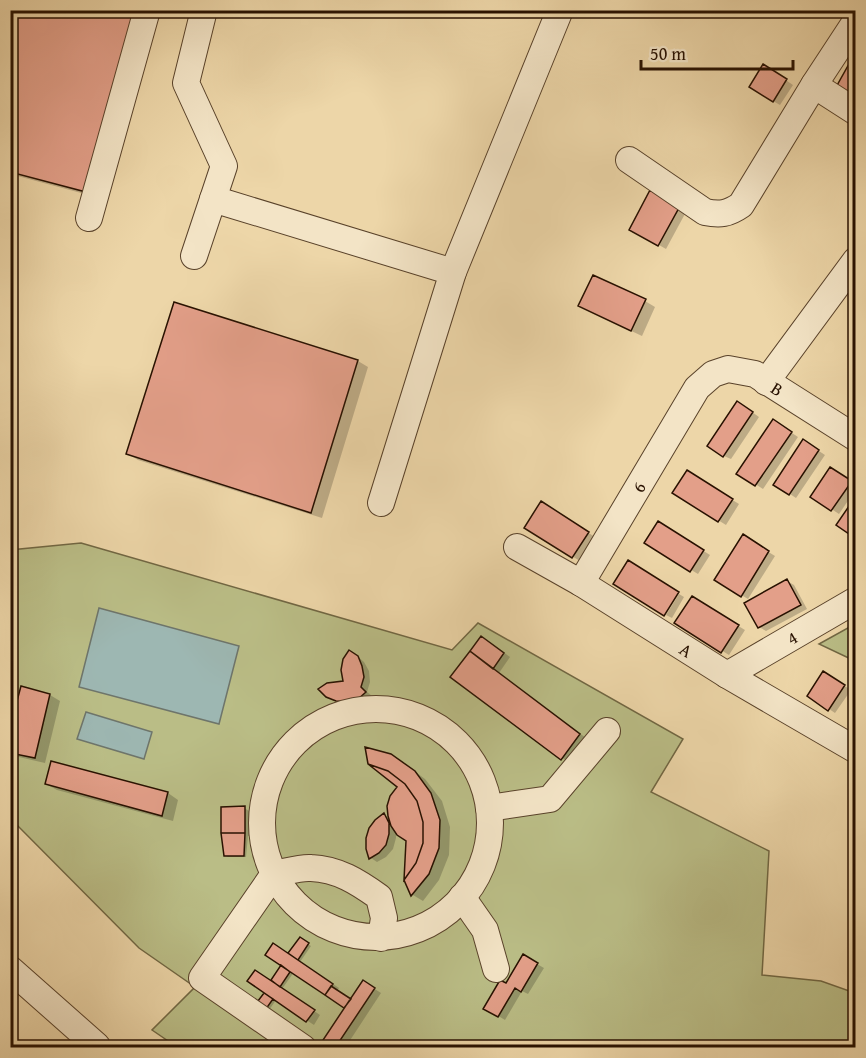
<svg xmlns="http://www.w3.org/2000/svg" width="866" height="1058" font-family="'Gentium Book Plus',serif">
<rect width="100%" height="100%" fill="#edd6a8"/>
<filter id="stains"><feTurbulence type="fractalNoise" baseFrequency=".00333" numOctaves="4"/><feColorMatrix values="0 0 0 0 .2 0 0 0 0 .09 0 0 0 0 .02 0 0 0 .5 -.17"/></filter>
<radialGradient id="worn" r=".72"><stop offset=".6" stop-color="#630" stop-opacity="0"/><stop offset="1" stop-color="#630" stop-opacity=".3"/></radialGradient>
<path fill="#babd86" stroke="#716743" stroke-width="1.5" d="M81 543 452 650 478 623 683 739 651 792 769 851 762 975 821 981 855 993V1047H177L152 1030 195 987 139 948 11 819 10 550Z
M855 624V661L819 644Z"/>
<path fill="#9db7b2" stroke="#6e756b" stroke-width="1.5" d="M99 608 239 646 219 724 79 687Z
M86 712 152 732 144 759 77 739Z"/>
<path fill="#0003" d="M10 10 96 197 10 174Z
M771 70 793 85 780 105 773 101Z
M651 192 686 212 666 249 631 229Z
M645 301 655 307 642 336 591 312Z
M175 304 358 361 368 367 322 518 138 460 128 454Z
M745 407 759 417 731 459 724 456Z
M780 425 798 437 763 489 738 473Z
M810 445 825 455 796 498 775 484Z
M687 472 739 504 726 525 674 493Z
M837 473 856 485V489L839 514 812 496Z
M541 503 595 537 580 561 526 528Z
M659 523 710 555 698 574 646 543Z
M743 536 775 556 748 599 716 580Z
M787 581 794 585 807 609 766 631 759 627Z
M679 594 684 597 672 618 666 615Z
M692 598 745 630 729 655 676 622Z
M488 641 510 657 499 673 590 741 572 765 453 677Z
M356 655 364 662 369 671 370 682 367 692 372 696 365 702 355 705H345L335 700Z
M830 677 851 690 835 713 829 709Z
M50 695 60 701 45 763 10 755V706L18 707Z
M52 762 168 793 178 800 173 821 57 790 46 784Z
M402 762 425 779 442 801 450 827 449 855 439 880 423 901 413 895 405 880 408 840 396 830V838L393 849 386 857 377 862 371 858 384 815 389 818 399 787Z
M244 808 251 812 252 836H248L246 857H228L225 855Z
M300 939 311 946 300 962 339 988 337 991 351 1000 370 986 381 993 345 1048H338L325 1039 346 1008 294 972 282 989 320 1015 314 1025 276 1000 265 1016 254 1009Z
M523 956 544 968 528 994 522 991 505 1020 485 1008 506 985Z"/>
<path fill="#e39f89" stroke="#281100" stroke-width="1.5" d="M10 10H135L86 192 10 172Z
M854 55H856L855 101 835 89Z
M763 64 787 79 773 102 749 87Z
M650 190 680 206 658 246 629 230Z
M593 275 646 299 631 331 578 306Z
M174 302 358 360 311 513 126 454Z
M737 401 753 412 723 457 707 446Z
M773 419 792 432 755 486 736 474Z
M803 439 819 450 789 495 773 485Z
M830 467 852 481 831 511 810 497Z
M687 470 733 499 718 522 672 493Z
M856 496V531L852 536 836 525Z
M541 501 589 532 572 558 524 528Z
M658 521 704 550 690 572 644 543Z
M743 534 769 551 741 597 714 580Z
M628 560 679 592 664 616 613 584Z
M787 579 801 605 758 628 744 603Z
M692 596 739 625 721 653 674 623Z
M481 636 504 653 493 669 470 651Z
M349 650 358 656 362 666 364 677 361 687 366 692 358 699 347 702 336 701 326 697 318 689 327 683 343 681 341 670 343 659Z
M470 651 580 734 561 760 450 677Z
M823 671 845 685 828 711 807 696Z
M21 686 50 694 35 758 10 753V704L16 705Z
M365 747 391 754 415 771 431 793 440 820 439 848 429 874 411 896 404 880 416 863 423 843V822L417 801 405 784 388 771 368 764Z
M51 761 168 792 162 816 45 784Z
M368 764 388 771 405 784 417 801 423 822V843L416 863 404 880 406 841 397 835 391 826 388 816 387 806 390 796 397 787Z
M245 806V833H221V807Z
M384 813 389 823V834L386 845 379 853 369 859 366 849V838L369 828 375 820Z
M221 833H245L244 856H224Z
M300 937 309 943 298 960 288 953Z
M273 943 333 984 325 995 265 955Z
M523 954 538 963 521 992 515 988 498 1017 483 1009 500 980 506 983Z
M281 965 290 972 280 987 271 980Z
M255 970 315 1010 306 1022 247 981Z
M363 980 375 988 335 1048 323 1040Z
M331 986 351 999 344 1008 325 995Z
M264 993 273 999 261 1016 252 1009Z"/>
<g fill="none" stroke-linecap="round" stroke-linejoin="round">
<defs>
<g id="minor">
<path d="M814 85 856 112"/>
<path d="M629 160 705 212C720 215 728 214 741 205L814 85 856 21"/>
<path d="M213 199 453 272"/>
<path d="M89 218 147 10"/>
<path d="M194 256 224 166 186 83 204 10"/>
<path d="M766 382 856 260"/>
<path d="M381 503 453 272 560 10"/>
<path id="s1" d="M517 547 581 583 727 675 856 750"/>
<path id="s2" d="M581 583 697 388 713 374 728 369 755 374 856 438"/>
<path id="s3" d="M727 675 856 600"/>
<circle cx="376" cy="823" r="114"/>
<path d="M489 808 550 799 607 731"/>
<path d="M462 897 485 930 496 969"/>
<path d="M10 969 97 1046 96 1048"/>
<path d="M303 1048 202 978 274 874C286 872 300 867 311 868 338 869 358 882 379 897L384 918 381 938"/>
</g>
</defs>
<use href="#minor" stroke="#59422a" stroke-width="28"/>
<use href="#minor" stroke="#f3e4c6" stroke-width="26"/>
</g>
<g text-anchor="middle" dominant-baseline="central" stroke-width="4.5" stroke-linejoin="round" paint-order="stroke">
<g font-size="18" fill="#281100" stroke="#f3e4c6">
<text stroke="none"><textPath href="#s2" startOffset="318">B</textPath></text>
<text stroke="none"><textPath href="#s2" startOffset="112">6</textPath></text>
<text stroke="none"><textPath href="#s3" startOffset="75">4</textPath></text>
<text stroke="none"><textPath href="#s1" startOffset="198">A</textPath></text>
</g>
</g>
<rect width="866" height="1058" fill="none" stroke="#edd6a8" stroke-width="36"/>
<rect x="12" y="12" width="842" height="1034" fill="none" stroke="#281100" stroke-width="3"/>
<rect x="18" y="18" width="830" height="1022" fill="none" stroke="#281100" stroke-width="1.5"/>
<path d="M641 60v9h152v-9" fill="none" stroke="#281100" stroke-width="3"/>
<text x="650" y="60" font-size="18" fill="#281100" stroke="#f3e4c6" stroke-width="4.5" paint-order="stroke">50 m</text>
<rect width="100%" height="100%" filter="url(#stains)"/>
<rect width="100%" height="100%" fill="url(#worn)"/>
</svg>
